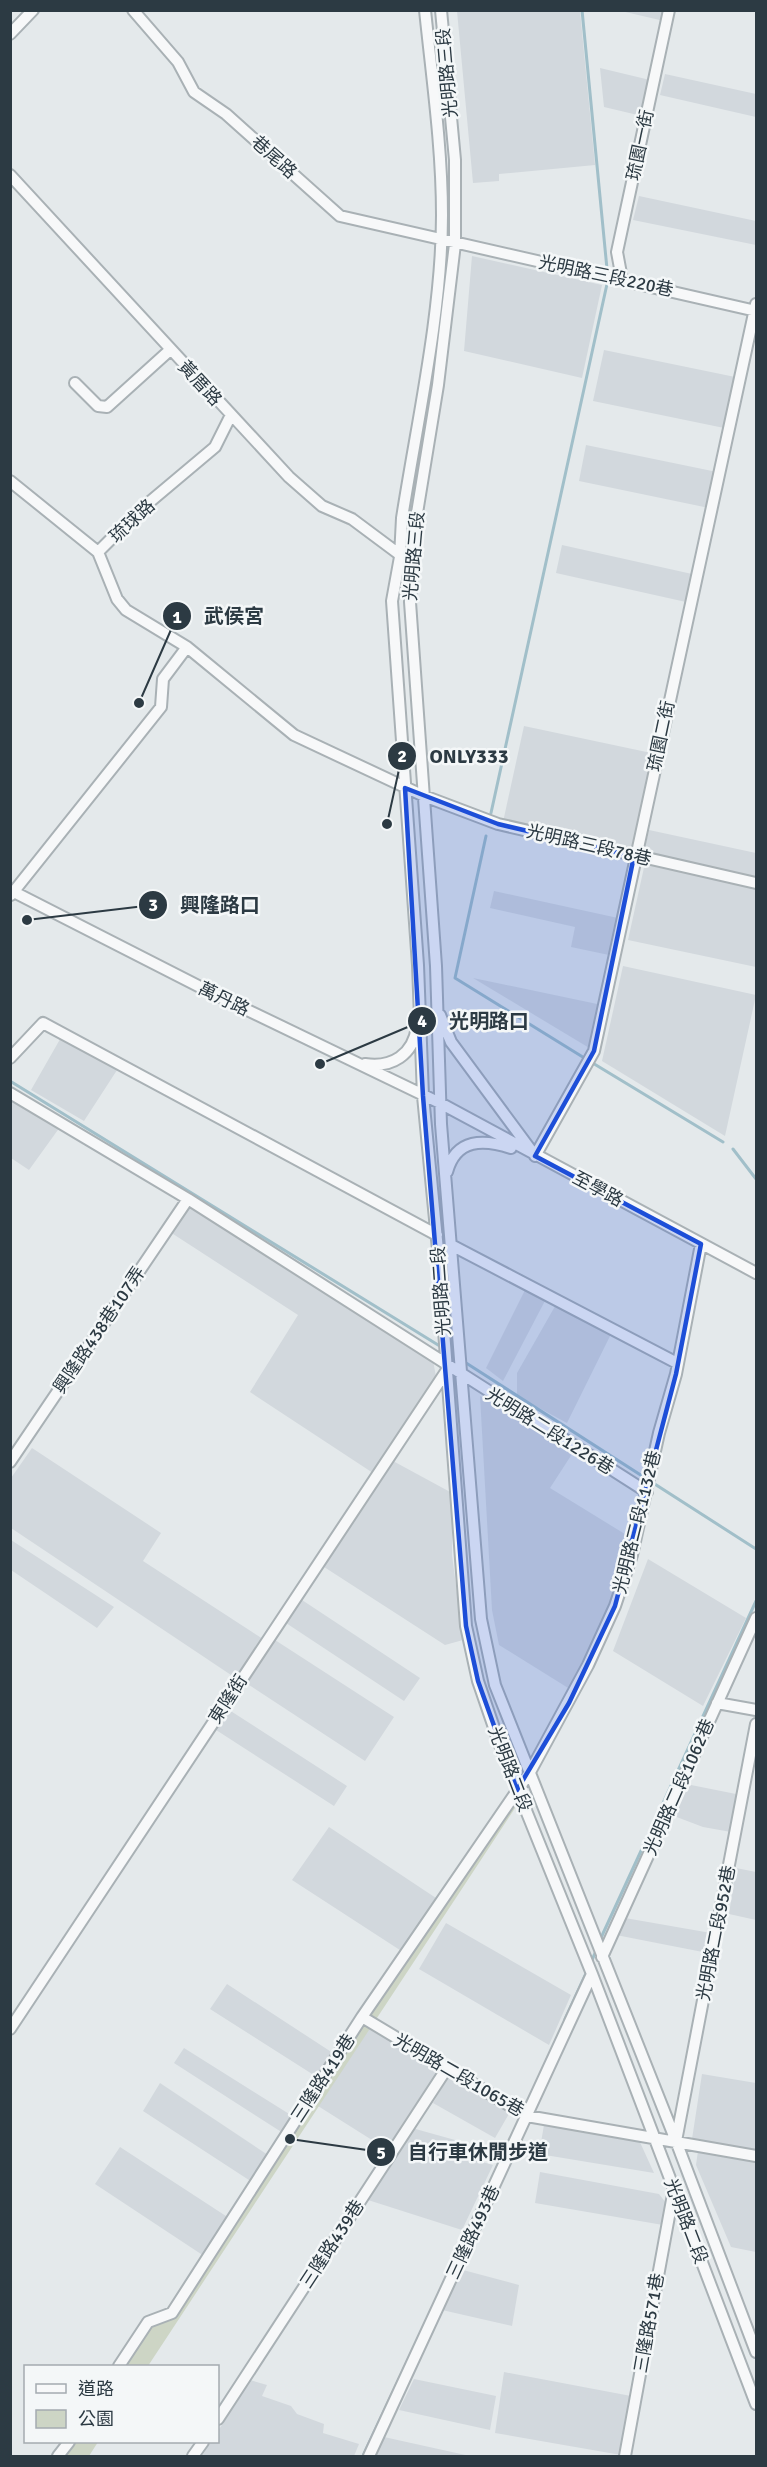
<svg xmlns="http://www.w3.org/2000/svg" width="767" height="2467" font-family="Signika,'Noto Sans TC',sans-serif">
<rect width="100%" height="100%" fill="#e4e9eb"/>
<path fill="#d2d8dd" d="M457 11H580L595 165 499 174V181L473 183Z
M621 11H666L664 21Z
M600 68 650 80 642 116 604 107Z
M665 74 756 94V117L660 95Z
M639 196 756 221V245L633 220Z
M472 256 602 285 582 378 464 351Z
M604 350 740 378 729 429 593 401Z
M586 445 717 472 709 508 579 481Z
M562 545 692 574 686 602 556 573Z
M524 726 656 754 635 850 503 822Z
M649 830 756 853V879L643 855Z
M645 863 756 887V967L628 940Z
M494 891 618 918 609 955 571 947 575 927 490 908Z
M623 966 756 995 725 1136 602 1061Z
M473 978 602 1005 591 1049Z
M63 1034 119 1067 84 1121 31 1090Z
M10 1097 60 1127 29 1170 11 1158Z
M187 1205 433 1360 436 1377 373 1473 250 1392 298 1315 170 1232Z
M527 1286 547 1297 503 1381 486 1368Z
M558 1301 612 1332 567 1423 517 1396V1373Z
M480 1396 574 1451 550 1488 633 1539 612 1604 573 1691 499 1645 492 1610Z
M32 1448 161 1533 143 1561 263 1639 237 1679 11 1528V1478Z
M393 1461 452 1493V1555L463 1640 445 1645 321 1565Z
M11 1540 114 1607 97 1628 11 1570Z
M648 1559 746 1618 703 1706 613 1651Z
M302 1600 420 1678 404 1701 286 1623Z
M275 1640 394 1717 365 1761 246 1683Z
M226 1708 347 1786 334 1806 213 1728Z
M686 1784 741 1795 731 1832 703 1827 674 1816Z
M329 1827 439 1900 406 1954 292 1880Z
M736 1868 756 1872V1920L729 1914Z
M625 1918 711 1933 713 1954 616 1935Z
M446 1923 571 1995 549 2045 419 1969Z
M227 1984 336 2055 320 2079 210 2009Z
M369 2027 441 2073 391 2152 318 2106Z
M184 2048 294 2117 283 2133 174 2063Z
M702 2074 756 2083V2151L692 2139Z
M448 2077 510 2112 495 2138 433 2103Z
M160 2083 268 2155 252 2182 143 2111Z
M544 2125 639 2140 654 2173 539 2154Z
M412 2128 455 2140 457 2155 493 2165 462 2230 368 2200Z
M120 2147 229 2218 204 2256 95 2184Z
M698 2151 756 2161V2252L731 2247 696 2165Z
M540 2172 659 2194 666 2203 663 2225 535 2203Z
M463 2270 519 2285 512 2326 442 2310Z
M504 2372 631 2396 621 2455 495 2433Z
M414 2379 496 2396 490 2430 399 2410Z
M250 2380 267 2385 262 2396 291 2406 297 2414 324 2424 323 2433 359 2444 354 2456H202L211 2442H218V2431Z
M384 2437 470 2456H376Z"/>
<path fill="#cdd5c5" d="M517 1790 521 1799 148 2366H119L148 2322 172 2313Z
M69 2442H98L89 2456H58Z"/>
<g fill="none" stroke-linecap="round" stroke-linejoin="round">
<path stroke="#a1bfc9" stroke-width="3" d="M582 10 607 269
M491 813 607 284
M486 836 455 978 586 1059
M591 1062 723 1142
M10 1081 443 1348
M733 1149 756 1179
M463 1361 756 1549
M600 1940 756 1601
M591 1962 597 1949
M565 2019 587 1971
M363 2456 437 2298"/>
<defs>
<path id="minor" d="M133 10 178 62 194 92 226 114 340 216 756 311
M425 10C432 78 442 147 442 215 442 312 417 422 402 518L400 557 392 601 418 965 423 1096 438 1250 466 1626 478 1681 502 1751 592 1974 756 2404
M441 10 455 160V244L438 385 417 513 410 602 436 966 441 1124 481 1619 495 1685 676 2141 756 2352
M10 34 33 10
M10 175 289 477 322 506 352 519 403 557
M622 279 617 252 669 10
M75 383 98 406 107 407 170 350
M10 481 98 552
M98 552 117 599 126 610 187 647 294 735 424 796 498 824 756 883
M98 552 140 510 215 447 231 415
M10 890 210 992 440 1103 756 1273
M11 895 161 707 163 679 187 647
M440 1015 451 1042 533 1153
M10 1058 43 1023 437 1235
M365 1064C392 1068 413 1055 417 1027
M10 1093 188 1199 647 1492
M535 1156 594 1051 756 304
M447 1172C456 1138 484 1139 511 1148
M453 1246 677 1363
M10 1462 188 1199
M717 1703 756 1710
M602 1957 756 1618
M362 2017 527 2116 756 2156
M10 2029 447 1370
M676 2141 756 1724
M119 2366 148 2322 172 2313 362 2017 530 1772 588 1665 615 1606 632 1555 659 1433 676 1374 701 1244
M218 2419 447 2068
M58 2456 69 2442
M193 2456 203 2442
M369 2456 592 1974
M625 2456 674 2189"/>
</defs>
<use href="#minor" stroke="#a9b1b5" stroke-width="14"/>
<use href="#minor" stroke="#f7f8f9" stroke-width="10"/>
</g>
<path fill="#1d4ed8" fill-opacity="0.2" stroke="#1d4ed8" stroke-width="4.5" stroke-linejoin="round" d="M405 788 498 824 634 856 594 1051 535 1156 701 1244 676 1374 615 1606 569 1703 517 1790 478 1681 466 1626 423 1096Z"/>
<g text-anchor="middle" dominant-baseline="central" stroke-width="5" stroke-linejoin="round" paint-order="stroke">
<g font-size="18" fill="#2c3a43" stroke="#f4f7f8">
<text transform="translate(447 73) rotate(-95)">光明路三段</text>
<text transform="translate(640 145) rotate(-78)">琉園一街</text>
<text transform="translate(274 157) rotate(42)">巷尾路</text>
<text transform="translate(606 276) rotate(12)">光明路三段220巷</text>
<text transform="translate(200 383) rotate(47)">黃厝路</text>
<text transform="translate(132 521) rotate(-43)">琉球路</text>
<text transform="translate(414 556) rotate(-85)">光明路三段</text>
<text transform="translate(661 736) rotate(-78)">琉園二街</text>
<text transform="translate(589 845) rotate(13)">光明路三段78巷</text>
<text transform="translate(224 999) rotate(26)">萬丹路</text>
<text transform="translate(598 1189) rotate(28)">至學路</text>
<text transform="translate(441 1291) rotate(-94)">光明路二段</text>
<text transform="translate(99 1330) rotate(-56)">興隆路438巷107弄</text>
<text transform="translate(550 1431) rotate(32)">光明路二段1226巷</text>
<text transform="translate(637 1522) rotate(-76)">光明路二段1132巷</text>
<text transform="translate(228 1699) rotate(-57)">東隆街</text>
<text transform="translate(510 1769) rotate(69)">光明路二段</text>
<text transform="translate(679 1787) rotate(-66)">光明路二段1062巷</text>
<text transform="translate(716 1933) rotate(-79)">光明路二段952巷</text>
<text transform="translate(459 2075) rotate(30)">光明路二段1065巷</text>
<text transform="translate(323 2078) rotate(-57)">三隆路419巷</text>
<text transform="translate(686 2221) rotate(69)">光明路二段</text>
<text transform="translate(473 2232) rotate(-65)">三隆路493巷</text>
<text transform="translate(332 2244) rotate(-57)">三隆路439巷</text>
<text transform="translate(649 2323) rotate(-80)">三隆路571巷</text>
</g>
</g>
<path fill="none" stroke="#2c3a43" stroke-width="2" d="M139 703L177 616M387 824L402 756M27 920L153 905M320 1064L422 1021M290 2139L381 2152"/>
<g fill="#2c3a43" stroke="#f4f7f8" stroke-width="2">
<circle cx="139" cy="703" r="6"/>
<circle cx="387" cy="824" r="6"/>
<circle cx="27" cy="920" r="6"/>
<circle cx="320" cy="1064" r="6"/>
<circle cx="290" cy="2139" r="6"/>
<circle cx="177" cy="616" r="15"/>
<circle cx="402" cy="756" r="15"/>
<circle cx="153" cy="905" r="15"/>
<circle cx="422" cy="1021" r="15"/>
<circle cx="381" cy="2152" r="15"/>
</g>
<g font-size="18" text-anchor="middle" font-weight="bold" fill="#fff">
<text x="177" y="623">1</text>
<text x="402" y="762">2</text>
<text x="153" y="911">3</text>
<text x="422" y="1027">4</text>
<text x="381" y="2159">5</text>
</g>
<g font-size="20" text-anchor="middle" font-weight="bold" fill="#2c3a43" stroke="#f4f7f8" stroke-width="5" stroke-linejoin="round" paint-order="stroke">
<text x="234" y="623">武侯宮</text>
<text x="469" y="763">ONLY333</text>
<text x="220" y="912">興隆路口</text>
<text x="489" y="1028">光明路口</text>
<text x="478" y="2159">自行車休閒步道</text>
</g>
<rect width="767" height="2467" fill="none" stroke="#2c3a43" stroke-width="24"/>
<rect x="24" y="2365" width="195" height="78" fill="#f4f7f8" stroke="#a4abb0" stroke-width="1.5"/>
<rect x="36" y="2384" width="30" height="9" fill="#f7f8f9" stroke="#a4abb0" stroke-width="1.5"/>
<text x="78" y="2395" font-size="18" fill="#2c3a43">道路</text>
<rect x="36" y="2410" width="30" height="18" fill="#cdd5c5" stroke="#a4abb0" stroke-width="1.5"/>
<text x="78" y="2425" font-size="18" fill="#2c3a43">公園</text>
</svg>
